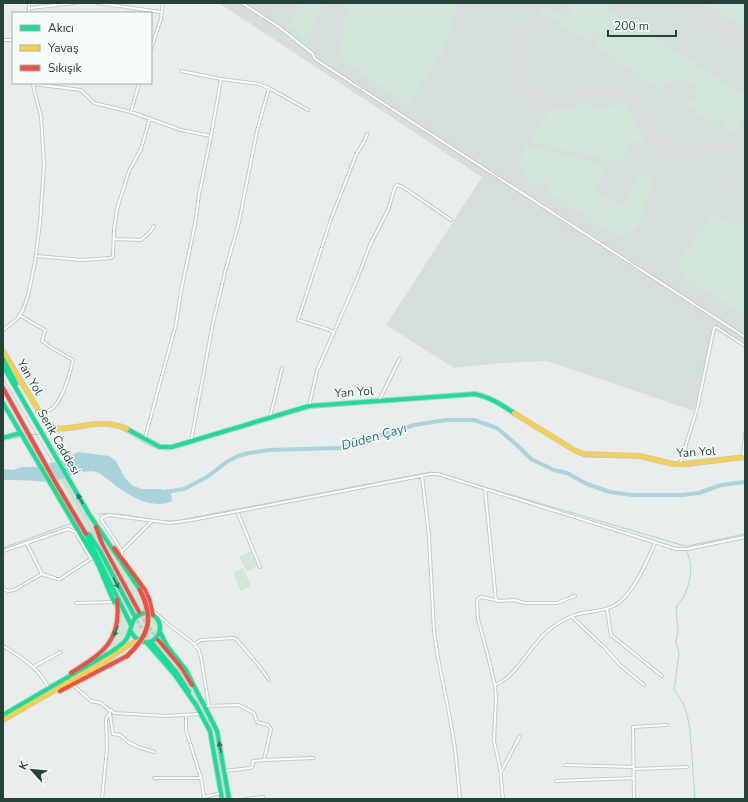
<svg xmlns="http://www.w3.org/2000/svg" width="748" height="802" font-family="'Nunito Sans',sans-serif">
<rect width="100%" height="100%" fill="#e8edeb"/>
<path fill="#d6dedb" d="M219 3H745V343L714 324 694 411 547 361 502 363 454 368 386 325 482 177Z"/>
<path fill="#d1e6d8" d="M304 3H322L309 40 286 26Z
M348 3H457L444 50 408 105 339 58Z
M569 3H600L745 96V117L733 133 729 129 723 118 719 117 717 120 720 124 718 127 713 125 683 103 685 100 690 102 695 97 697 87C694 85 692 82 689 81 680 76 666 81 660 89L595 46V43L601 35 596 31 589 40 586 41 540 11 541 8H547L565 19 574 7Z
M706 3H745V29Z
M587 102 592 104 593 108 600 111 619 103 627 105 644 139 641 143 631 141 620 163 535 143 532 140 535 132 550 110H567Z
M525 146 603 165 606 171 597 187V193L623 206 641 174 655 178 638 225 627 235 615 234 563 201 548 195V183L545 181 538 186C518 182 519 161 525 146Z
M713 216 745 227V315L689 280 678 268 682 255Z
M65 477C80 502 94 527 110 551 122 571 141 588 147 611L136 614 131 621 83 522 59 480Z
M251 551 258 566 247 572 239 557Z
M243 568 251 586 241 591 233 573Z
M120 606C135 638 128 637 103 656 117 639 121 629 120 606Z
M133 628a13 13 0 1 1 26 0a13 13 0 1 1-26 0Z"/>
<path fill="#a9d4db" d="M78 452 109 456 116 461 125 478 133 486 142 489H160L171 492 172 501C154 510 131 497 116 486 111 482 105 477 99 473 84 466 61 483 46 482 43 482 40 481 37 481 25 480 14 480 3 480V469L13 470 22 467H36L62 460Z"/>
<g fill="none" stroke-linecap="round" stroke-linejoin="round">
<path stroke="#a9d4db" stroke-width="1" d="M45 433C61 431 100 422 113 426 132 432 149 451 169 450L312 408 475 396
M31 435 40 434
M3 440 28 436
M575 452 585 457 638 458 671 465 684 467 745 459
M97 514C123 511 149 522 175 521L431 472 437 473 685 546
M687 546 745 534
M3 548 72 523
M686 551C695 565 690 584 683 598 680 602 677 604 676 608L678 630 676 642 679 653 674 690 683 703 687 714 690 730 695 799"/>
<path stroke="#a9d4db" stroke-width="4" d="M165 492 184 489 207 477 228 461 238 456 249 453 269 450 340 448 414 425 446 420H474L497 428 517 445 531 459 554 470 567 473 587 484 610 492 632 495H682L699 493 721 485 745 482"/>
<path stroke="#d8dddc" stroke-width="6" d="M541 3C526 25 502 50 517 79 527 97 548 107 569 101 589 95 601 83 623 94 636 100 642 112 647 124 662 155 675 155 706 151 719 149 732 147 745 146
M745 164 729 188 745 200"/>
<path stroke="#d8dddc" stroke-width="15" d="M687 3 745 41"/>
<path stroke="#c1cbc8" stroke-width="3.5" stroke-dasharray="3.5 2" stroke-linecap="butt" d="M140 614 158 640
M134 616 140 626 152 643"/>
<defs>
<path id="street" d="M29 3V13
M97 3 161 12
M242 3 279 27 313 54 315 59 745 337
M30 8 75 3
M3 40H13
M151 49 161 19 163 3
M181 71 221 79
M33 84 81 90 94 103 131 112 181 130 211 136 221 79 259 84 271 89 308 110
M131 112 139 83
M114 239 141 240 150 232 154 226
M36 256 82 260 111 258 113 256 114 230 117 209 129 171 141 149 150 118
M19 315 45 330 42 341 52 348 73 360C70 373 63 398 53 408 50 410 45 412 42 414
M3 330 17 319 23 310 28 296 35 262 40 223 44 165 41 116 34 90 33 83
M334 333 330 330 298 320 331 219 356 155 366 138 367 134
M379 401 400 358
M309 406 317 371 358 277 370 245 388 210 395 187 397 185 403 187 451 220
M270 417 282 368
M145 438 176 324 181 291 195 224 199 195 211 136
M191 441 213 323 225 272 239 222 257 131 269 88
M743 457 745 434
M680 464 697 409 714 328 716 327 745 346
M422 476 429 536 434 632 438 658 449 713 455 748 460 799
M485 489 496 600
M237 511 260 567
M27 544 42 574
M3 551 68 529 75 532 91 559
M122 551 101 519 103 517 109 515 170 523 192 520 431 474H438L457 480 676 549H687L745 537
M122 555V551L152 521
M3 589 8 591 14 590 42 574 57 579H60L94 557
M76 603 114 602
M607 609 611 635 662 676
M153 612 157 614 168 624 193 643 199 650 201 658 209 706
M571 616 605 648 620 665 644 685
M194 644 201 640 234 638 237 640 260 667 269 680
M3 646C21 657 38 667 48 687
M33 667 61 652
M73 685 91 701 101 703 110 711 111 710 114 713 166 716 200 714
M495 685C518 676 531 643 550 629 557 624 564 619 572 616 588 610 607 613 621 601 636 587 647 561 655 543
M206 706 239 705 254 713 257 722 268 725 271 729 264 760 253 761 252 767 250 768 224 771
M110 714 113 734 120 735 128 742 138 747 154 752
M186 715V730L201 778
M264 760 313 758
M565 765 634 767
M634 769 687 767
M501 772 520 736
M154 778H201L204 797 221 793
M556 781 634 778
M102 799 107 748 106 719 110 713
M245 799 263 797V799
M503 799 500 768 494 741 496 698 495 685 487 652 478 619 477 602 478 599 481 597 500 601 514 600 525 603H557L575 596
M634 799 633 727 667 725"/>
<path id="fast" d="M3 358 16 384
M3 366 89 514 140 590
M3 403 98 564 114 602
M127 429 160 447H172L309 406 475 394C490 397 502 405 514 413
M3 438 21 433
M86 534 131 625
M89 534 100 551 134 615
M160 632 167 646 186 670 202 702
M147 643 175 675 196 705
M153 644 177 673 189 692
M202 701 217 731 229 799
M195 703 210 731 222 799
M3 715 111 652C117 648 124 644 127 638 132 630 130 618 141 614 158 608 169 633 150 642 141 643 136 640 131 632"/>
<path id="slow" d="M3 351 49 428C77 432 98 416 127 429
M514 413 574 450 584 454 640 456 673 464H685L745 457
M3 720 101 664 130 644 139 641"/>
<path id="jam" d="M3 388 57 485 86 534
M96 527 103 546 139 612
M114 548 145 590 149 599 153 615
M158 640 179 665 192 685
M71 673C103 653 122 641 117 600
M60 691 127 656"/>
</defs>
<use href="#street" stroke="#c5cac8" stroke-width="4"/>
<use href="#fast" stroke="#c3cbc8" stroke-width="6"/>
<use href="#slow" stroke="#c3cbc8" stroke-width="6"/>
<use href="#jam" stroke="#c3cbc8" stroke-width="6"/>
<use href="#street" stroke="#fcfcfc" stroke-width="2"/>
<use href="#fast" stroke="#16e098" stroke-width="4"/>
<use href="#slow" stroke="#ffcf43" stroke-width="4"/>
<use href="#jam" stroke="#f24e42" stroke-width="4"/>
<path stroke="#c9cdcc" stroke-width="1" d="M3 378 88 522 137 613
M157 642 181 671 212 727 226 799"/>
<defs>
<path id="jam-bridge" d="M127 656C150 635 154 618 140 590"/>
</defs>
<use href="#jam-bridge" stroke="#c3ccc9" stroke-width="6" stroke-linecap="butt"/>
<use href="#jam-bridge" stroke="#f24e42" stroke-width="4.5"/>
</g>
<defs><path id="oneway-solid" d="M-6-.8H1V-3.2L6.5 0L1 3.2V.8H-6Z"/></defs>
<g fill="#1e8160">
<use href="#oneway-solid" transform="translate(80 499) rotate(-120)"/>
<use href="#oneway-solid" transform="translate(116 583) rotate(62)"/>
<use href="#oneway-solid" transform="translate(116 631) rotate(110)"/>
<use href="#oneway-solid" transform="translate(220 747) rotate(-101)"/>
</g>
<g text-anchor="middle" dominant-baseline="central" stroke-width="3" stroke-linejoin="round" paint-order="stroke">
<g font-size="12" fill="#24423a" stroke="#f7fbf9">
<text transform="translate(30 377) rotate(60)">Yan Yol</text>
<text transform="translate(354 392) rotate(-4)">Yan Yol</text>
<text transform="translate(59 442) rotate(60)">Serik Caddesi</text>
<text transform="translate(696 452) rotate(-4)">Yan Yol</text>
</g>
<g font-size="13" font-style="italic" fill="#1c6f80" stroke="#f7fbf9">
<text transform="translate(374 437) rotate(-16)">Düden Çayı</text>
</g>
</g>
<rect width="748" height="802" fill="none" stroke="#24423a" stroke-width="8"/>
<rect x="12" y="12" width="140" height="72" fill="#f7fbf9" stroke="#a3b1ad"/>
<rect x="20" y="25" width="20" height="6" fill="#16e098" stroke="#a3b1ad"/>
<text x="48" y="32" font-size="12" fill="#24423a">Akıcı</text>
<rect x="20" y="45" width="20" height="6" fill="#ffcf43" stroke="#a3b1ad"/>
<text x="48" y="52" font-size="12" fill="#24423a">Yavaş</text>
<rect x="20" y="65" width="20" height="6" fill="#f24e42" stroke="#a3b1ad"/>
<text x="48" y="72" font-size="12" fill="#24423a">Sıkışık</text>
<g transform="translate(32 770) rotate(297)" stroke="#f7fbf9" stroke-width="3" paint-order="stroke">
<path d="M0-3L7 15L0 10L-7 15Z" fill="#24423a"/>
<text y="-6" font-size="11" font-weight="bold" text-anchor="middle" fill="#24423a">K</text>
</g>
<path d="M608 30v6h68v-6" fill="none" stroke="#24423a" stroke-width="2"/>
<text x="614" y="30" font-size="12" fill="#24423a" stroke="#f7fbf9" stroke-width="3" paint-order="stroke">200 m</text>
</svg>
